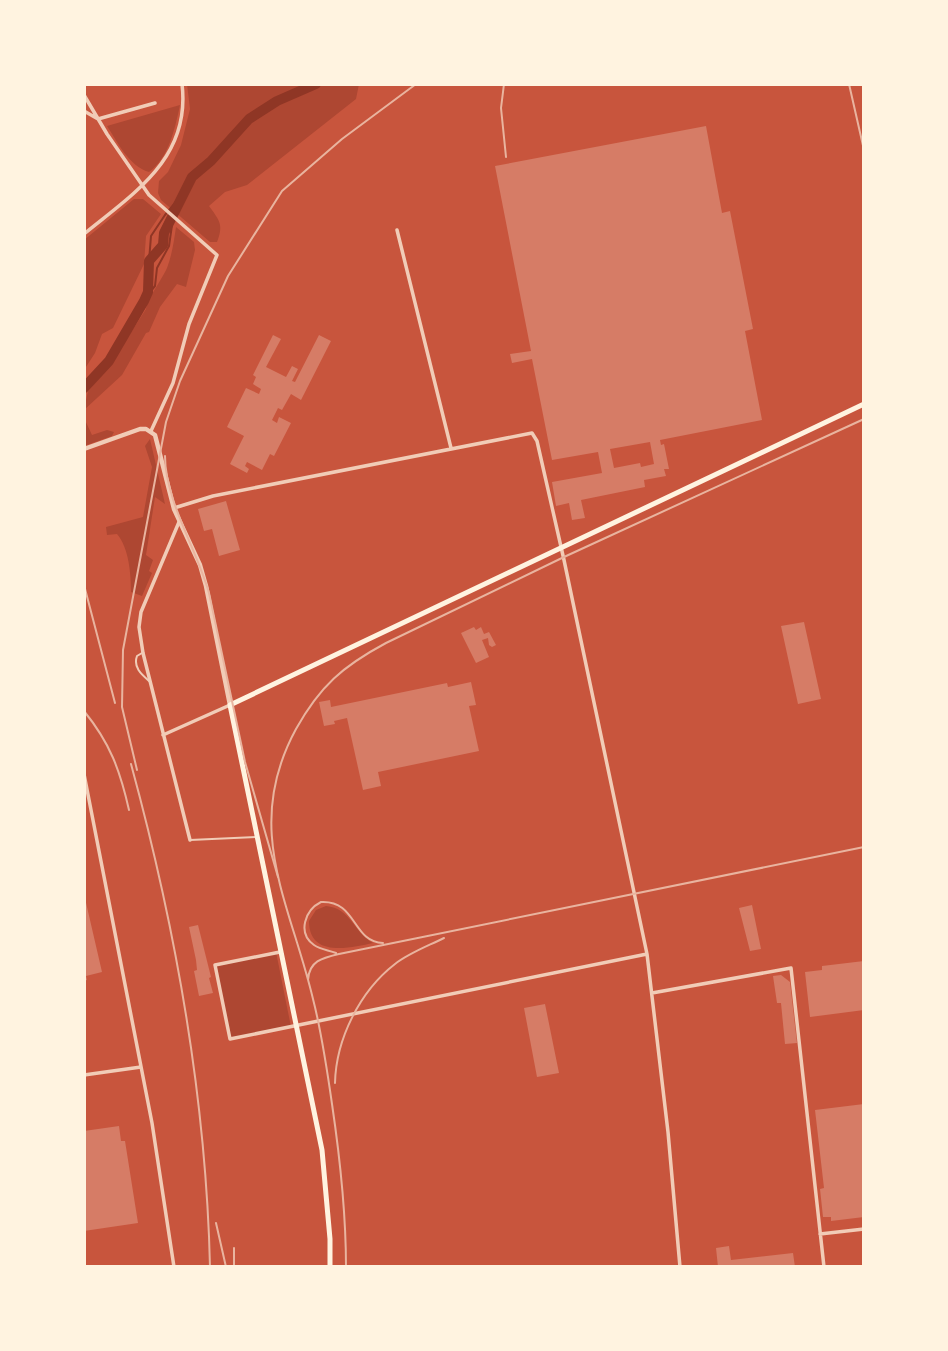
<svg xmlns="http://www.w3.org/2000/svg" width="948" height="1351" font-family="Overpass,sans-serif">
<rect width="100%" height="100%" fill="#c8553d"/>
<path fill="#ae4732" d="M187 84H359L356 99 247 185 225 192 209 206C219 220 224 224 217 242H210L161 200 158 193 159 181 168 172 181 145 190 109Z
M180 105C175 128 169 158 149 172 129 166 118 143 107 126Z
M134 199H143L161 214 146 236 144 264 113 328 102 334 95 353 84 370V240Z
M176 227 194 242 195 250 186 287 177 284 160 307 149 332 146 333 122 375 84 410 88 391 109 367 146 309C148 298 162 279 167 268 172 255 174 241 176 227Z
M84 418 92 435 107 430 114 432 112 436 84 446Z
M150 439 165 504 155 497 146 555 153 560 149 571 152 573 142 596 131 592C131 574 129 548 117 534L107 535 106 527 143 517 152 467 145 446Z
M326 906C351 908 354 933 373 943 350 948 309 958 309 921L316 910Z
M276 952 291 1027 230 1039 215 965Z"/>
<g fill="none" stroke-linecap="round" stroke-linejoin="round">
<path stroke="#8f3625" stroke-width="2" d="M149 261 151 236 165 215 184 192
M145 298 155 286 157 268 169 246 174 211"/>
<path stroke="#8f3625" stroke-width="10" d="M84 388 109 361 144 301 148 292 149 261 163 245 164 233 192 177 211 161 249 119 277 101 316 84"/>
</g>
<path fill="#d67c66" fill-rule="evenodd" d="M706 126 722 213 730 211 753 329 745 331 762 420 660 440 661 445 664 444 669 469H664L666 476 644 480 645 487 581 500 585 518 572 520 569 503 556 506 552 482 602 473 598 452 552 460 532 359 512 363 510 354 531 351 495 166ZM650 442 654 464 641 467 640 463 614 468 610 449Z
M273 335 281 339 266 367 286 377 292 366 298 369 292 381 295 382 319 335 331 341 301 400 291 394 282 410 278 408 272 420 277 423 279 417 291 423 274 456 270 454 262 470 247 462 245 466 249 469 247 473 230 464 244 436 227 427 246 388 259 394 261 389 253 384 256 377 253 375Z
M226 501 240 550 219 556 212 529 204 531 198 509Z
M804 622 821 699 798 704 781 626Z
M474 627 476 630 481 627 484 634 489 632 496 645 492 647 489 645 488 638 482 640 489 657 476 663 461 633Z
M471 682 476 705 469 706 479 751 378 772 381 786 363 790 347 718 334 721 335 724 324 726 319 702 330 700 331 707 447 683 448 687Z
M84 894 102 972 86 976 87 980 84 981Z
M752 905 761 949 750 951 739 908Z
M198 925 211 977 209 978 213 993 199 996 194 971 197 970 196 960 189 927Z
M864 961V1010L810 1017 805 972 822 970V966Z
M781 975 790 982 797 1043 785 1044 781 1003H777L773 976Z
M545 1004 559 1073 537 1077 524 1008Z
M864 1104V1217L831 1221V1217H823L820 1189 824 1188 815 1110Z
M119 1126 121 1141H125L138 1223 84 1231V1131Z
M729 1246 731 1260 793 1253 795 1267H718L716 1248Z"/>
<g fill="none" stroke-linecap="round" stroke-linejoin="round">
<path stroke="#f1ccb7" stroke-width="2" d="M142 653 137 656C133 667 141 674 149 681
M190 840 257 837"/>
<path stroke="#f1ccb7" stroke-width="3.5" d="M84 95 107 134 149 195 217 255 189 324 173 383 151 431
M84 111 98 119 155 103
M397 230 451 448
M84 234C134 193 191 158 182 84
M174 508 213 496 532 433 537 441 564 560 647 954 668 1132 680 1267
M179 522 141 612 139 627 143 653 190 840
M163 735 230 705
M84 774 152 1123 174 1267
M280 952 215 965 230 1039 647 954
M652 993 791 968 824 1267
M84 1075 141 1067
M820 1234 864 1229"/>
<path stroke="#f1ccb7" stroke-width="4.5" d="M84 449 140 429H146L155 435 174 509 200 565 206 586 230 705"/>
<path stroke="#fff3e0" stroke-width="5" d="M330 1267V1239L322 1150 230 705 864 404"/>
<path stroke="#e9b49f" stroke-width="2" d="M336 953C329 950 321 950 314 945 297 933 305 910 321 902 357 900 352 942 383 943
M308 980C309 961 322 958 339 954L864 847
M335 1083C336 1039 360 991 395 964 409 953 428 946 444 938
M346 1267C346 1212 340 1158 332 1104 327 1069 322 1034 313 999 290 902 242 828 296 729 320 686 343 666 386 643L564 557 864 419"/>
<path stroke="#e9b49f" stroke-width="2" d="M504 84 501 108 506 157
M849 84 864 150
M165 456C165 500 197 550 209 593L245 762 278 877
M84 585 115 703
M84 711C110 743 120 770 129 810
M131 764C176 929 206 1096 210 1267
M137 770 122 707 123 650 166 422 180 381 228 276 282 191 342 139 416 84
M216 1223 226 1267
M234 1248V1267"/>
</g>
<rect width="948" height="1351" fill="none" stroke="#fff3e0" stroke-width="172"/>
</svg>
